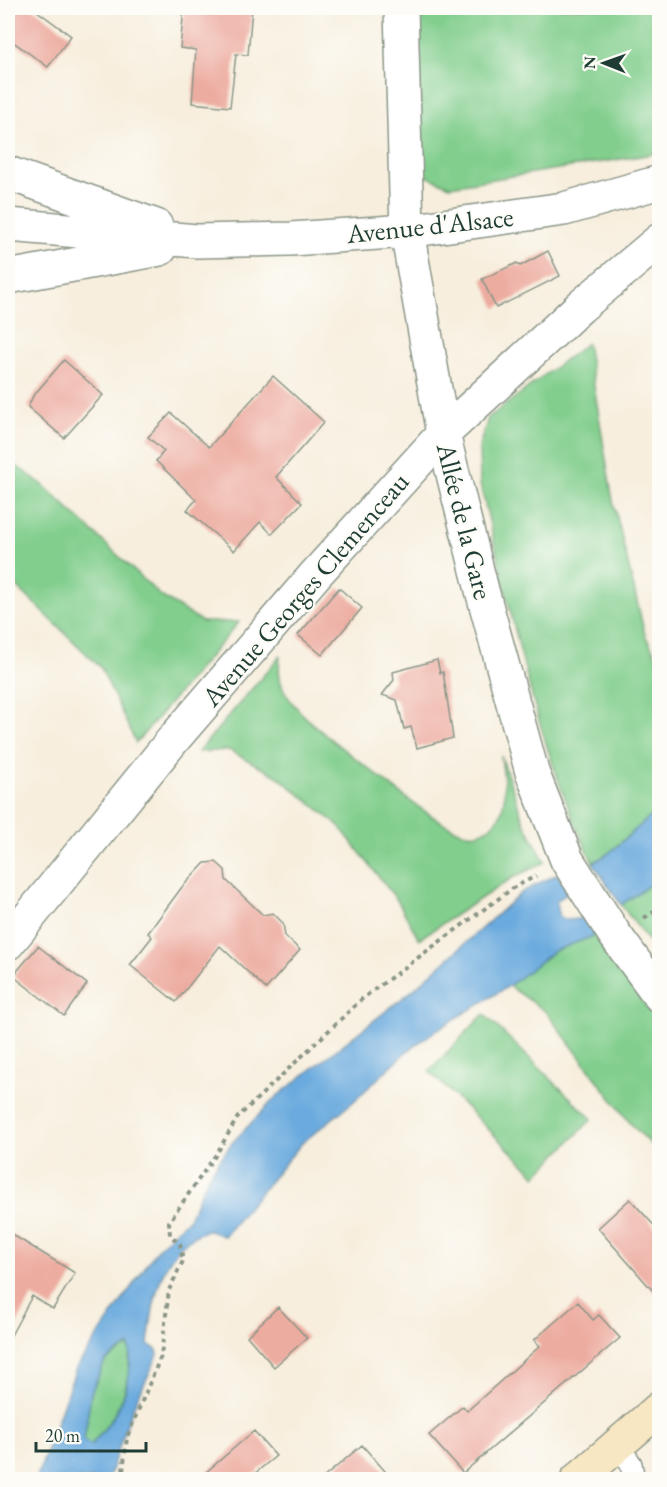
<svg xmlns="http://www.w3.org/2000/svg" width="667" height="1487" font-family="'EB Garamond',serif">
<rect width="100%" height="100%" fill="#fdfcf7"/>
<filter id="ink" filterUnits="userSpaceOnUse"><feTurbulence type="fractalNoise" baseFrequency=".0167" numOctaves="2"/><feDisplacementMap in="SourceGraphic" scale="12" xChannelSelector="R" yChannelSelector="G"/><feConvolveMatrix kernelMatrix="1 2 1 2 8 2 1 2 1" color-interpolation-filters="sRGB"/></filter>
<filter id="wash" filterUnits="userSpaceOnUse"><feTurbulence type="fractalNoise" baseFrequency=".008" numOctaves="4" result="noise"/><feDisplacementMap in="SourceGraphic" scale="24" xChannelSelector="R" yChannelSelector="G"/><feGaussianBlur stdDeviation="1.35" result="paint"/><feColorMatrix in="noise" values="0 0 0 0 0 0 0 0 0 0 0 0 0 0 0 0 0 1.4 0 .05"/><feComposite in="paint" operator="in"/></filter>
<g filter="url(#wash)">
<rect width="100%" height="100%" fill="#f7eedd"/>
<path fill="#81ce8d" stroke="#508660" stroke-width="1.5" d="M417 8H659V153L450 186 421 174Z
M587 343 612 496 645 635 660 663 659 809 609 853 593 863C535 745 512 611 480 484L479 447 488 418Z
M8 460 42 484 161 596 202 622H239L136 743 101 668 8 578Z
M280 656C279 667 278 677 283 688 294 714 348 753 372 771 392 787 443 829 467 833 482 836 498 824 502 810 507 793 503 774 501 756L524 822 545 862 512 878 419 939 397 900 339 826 277 776 229 750 198 752Z
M659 878V955L621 905Z
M599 934 605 952 659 1024V1153L630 1123 546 1012 509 986 554 951Z
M484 1014 592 1119 536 1176 429 1071Z
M130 1345C129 1393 123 1408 91 1445L84 1440 91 1393 105 1361Z"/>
<path fill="#6baade" stroke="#457489" stroke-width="1.5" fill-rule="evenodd" d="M659 809V878L621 905 593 863 609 853Z
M557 874 569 891 556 902 560 917 567 920 587 918 599 934 554 951 509 986 435 1031 405 1053 353 1102 302 1143 224 1236 207 1230C159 1248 154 1298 148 1344L157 1350 158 1355 132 1410 108 1479 36 1480 76 1368 158 1248 189 1218 209 1175 231 1144 276 1097 414 989 522 892ZM129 1345C134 1387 119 1414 91 1445L84 1440 91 1393 105 1361Z"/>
<g id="blocks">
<path fill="#edaca0" d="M8 8H33L71 36 48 67 8 38Z
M184 8H252L248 55 236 54 230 107 192 103 196 50 180 48Z
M548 251 560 276 496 308 482 279 517 263 520 266Z
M64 360 103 395 64 438 28 407 33 396Z
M273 376 324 422 276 477 302 503 272 534 260 522 234 551 187 510 196 500 156 461 164 451 148 437 171 413 209 447Z
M339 588 362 608 322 655 298 635Z
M437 660 440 673 443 672 453 738 417 748 411 727 404 729 397 700 382 695 394 680 393 672Z
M216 862 225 870 226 880 263 915 273 913 283 923 285 936 300 950 266 989 220 946 176 1002 130 965 152 937 148 933 182 887 205 863Z
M38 946 87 984 64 1016 13 976Z
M630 1199 660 1232V1299L598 1228Z
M8 1232 75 1273 53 1309 32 1296 8 1341Z
M578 1302 593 1320 599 1315 620 1338 463 1473 429 1435 463 1406 467 1411 540 1346 534 1340Z
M278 1307 307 1338 274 1367 247 1336Z
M254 1431 276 1456 248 1479H198Z
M362 1445 392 1479H322Z"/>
</g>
</g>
<g filter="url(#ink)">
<use href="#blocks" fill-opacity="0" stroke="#8b9688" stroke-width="1.5"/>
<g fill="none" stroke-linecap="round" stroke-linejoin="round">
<defs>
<path id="lane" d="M617 1444 631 1464 634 1480"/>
<path id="street" d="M401 8 407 231 443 434 483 594 532 772 567 860 615 935 660 996
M8 173 156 226
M8 225 197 241 291 239 407 231 564 209 660 182
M8 277 160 249
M8 943 172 741 315 575 443 434 580 307 660 240"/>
<path id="secondary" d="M577 1480 660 1408"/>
</defs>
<use href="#lane" stroke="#8b9688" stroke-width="24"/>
<use href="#street" stroke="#8b9688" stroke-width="36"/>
<use href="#secondary" stroke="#8b9688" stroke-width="36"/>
<path stroke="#8b9688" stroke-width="4" stroke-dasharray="4.5 4.5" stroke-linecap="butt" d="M644 918 660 908
M122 1480 127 1437 161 1356 169 1290 183 1261 180 1244 170 1235 169 1222 217 1153 238 1117 363 998 513 888 536 876"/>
<use href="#lane" stroke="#fff" stroke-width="21"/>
<use href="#street" stroke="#fff" stroke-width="33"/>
<use href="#secondary" stroke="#f8e7c3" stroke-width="33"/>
</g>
</g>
<g text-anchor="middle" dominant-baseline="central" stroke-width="4.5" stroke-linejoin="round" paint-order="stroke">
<g font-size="27" fill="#1f3d34" stroke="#fdfcf7">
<text transform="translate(430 225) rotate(-6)">Avenue d'Alsace</text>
<text transform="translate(465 521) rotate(76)">Allée de la Gare</text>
<text transform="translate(305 589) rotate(-49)">Avenue Georges Clemenceau</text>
</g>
</g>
<rect width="667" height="1487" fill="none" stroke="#fdfcf7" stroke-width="30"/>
<g transform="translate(604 63) rotate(271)" stroke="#fdfcf7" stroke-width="4.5" paint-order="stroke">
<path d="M0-4.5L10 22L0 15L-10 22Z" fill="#1f3d34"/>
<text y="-9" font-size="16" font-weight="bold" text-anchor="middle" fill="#1f3d34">N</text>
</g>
<path d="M36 1442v9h110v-9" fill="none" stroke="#1f3d34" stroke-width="3"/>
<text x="45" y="1442" font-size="18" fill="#1f3d34" stroke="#fdfcf7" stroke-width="4.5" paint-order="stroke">20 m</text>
</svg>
